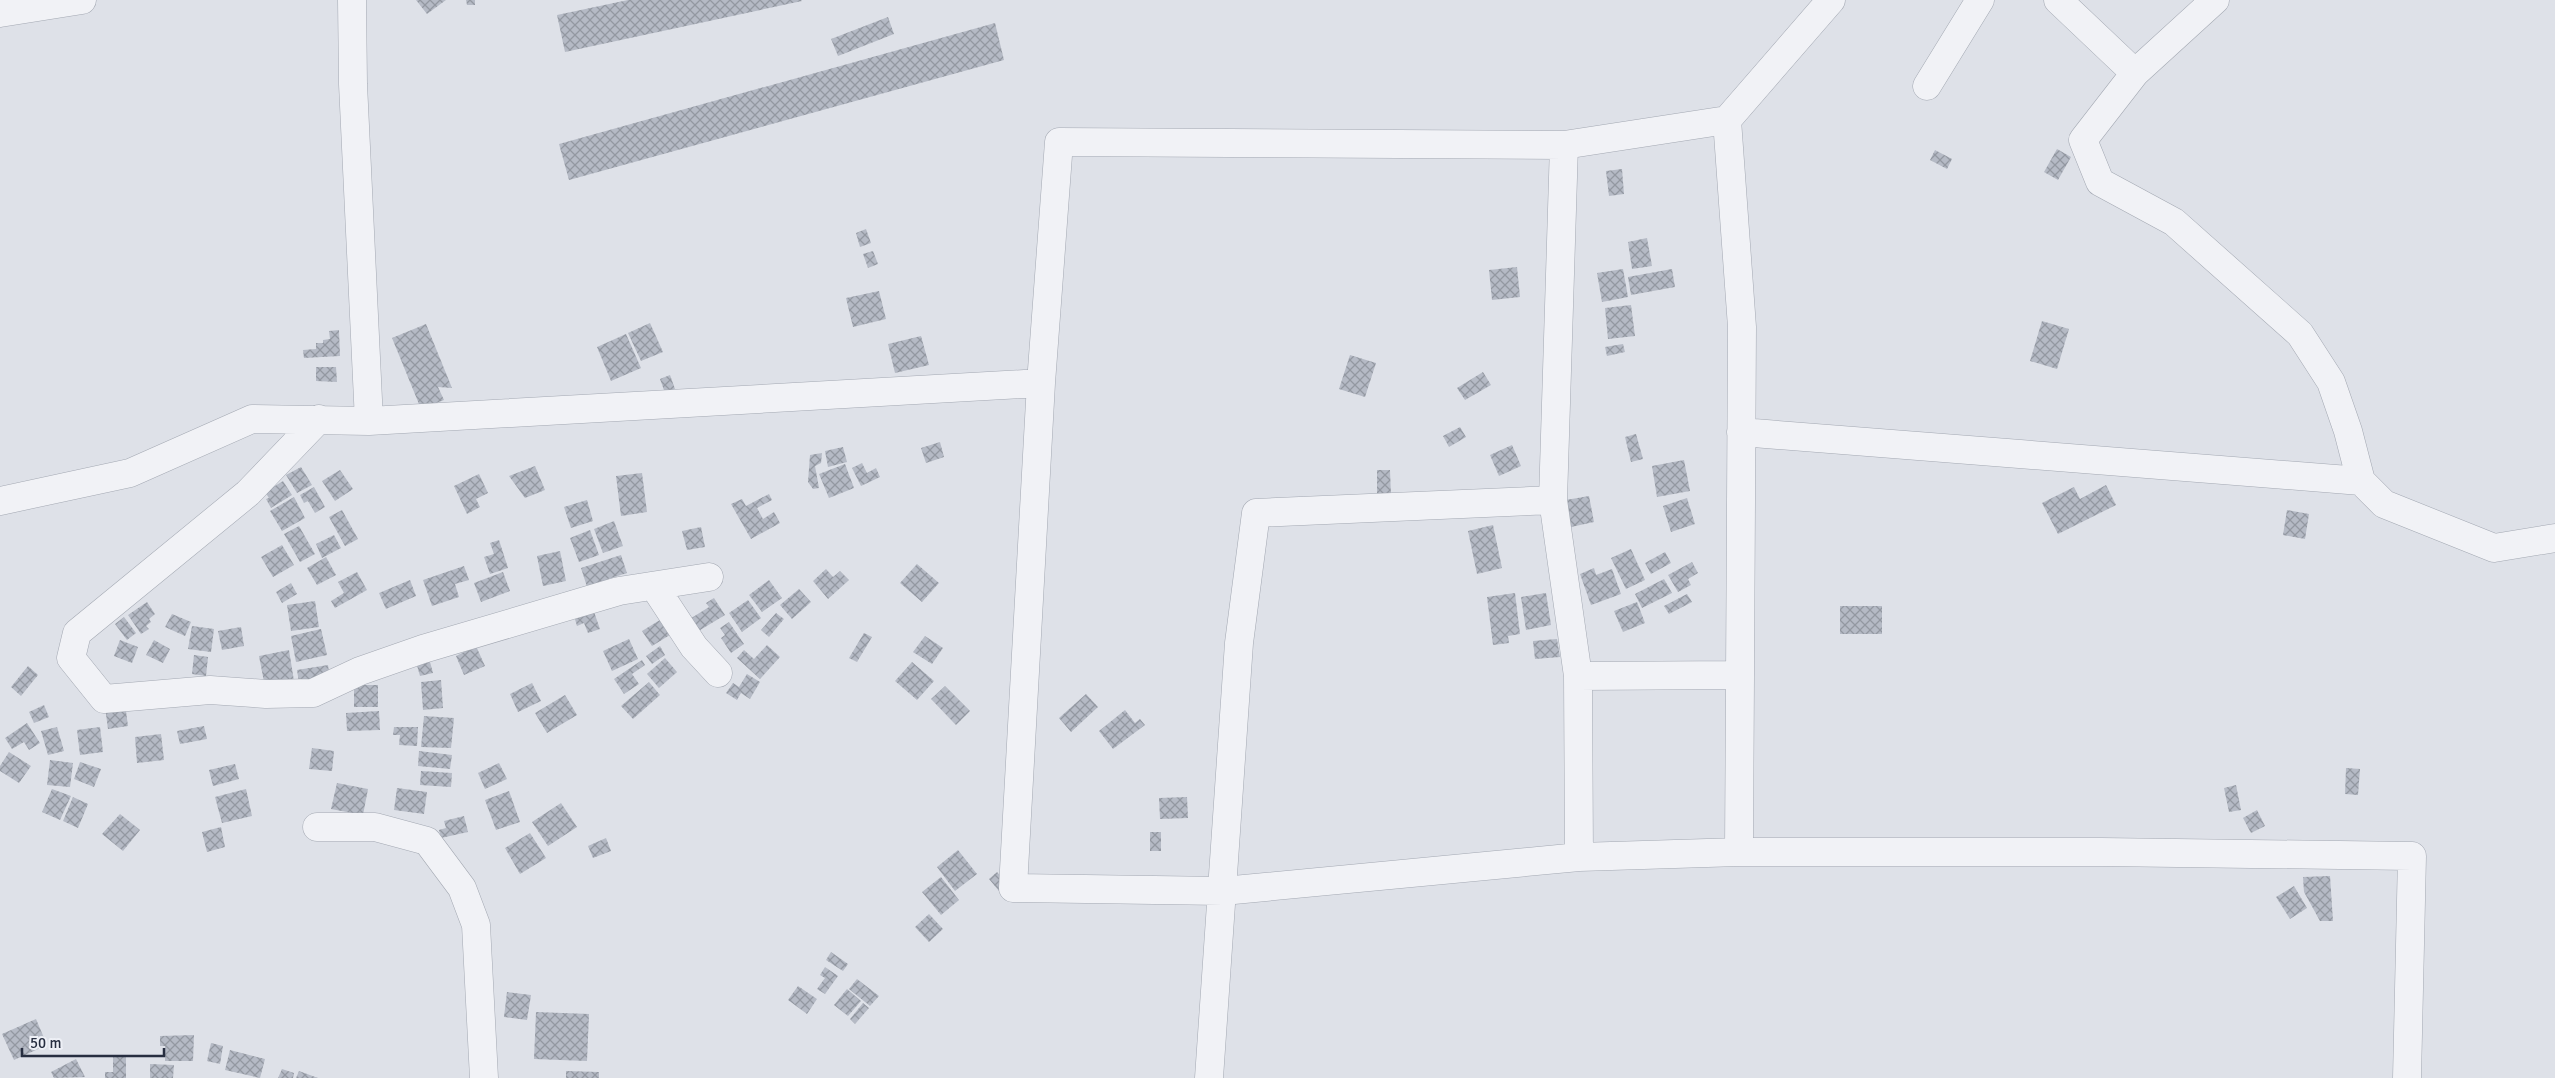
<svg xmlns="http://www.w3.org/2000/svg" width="2555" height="1078" font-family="Signika,sans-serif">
<defs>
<pattern id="building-cross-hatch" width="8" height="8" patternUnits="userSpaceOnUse" patternTransform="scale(1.25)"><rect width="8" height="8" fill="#b5bac5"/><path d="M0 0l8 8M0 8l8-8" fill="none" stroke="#9398a1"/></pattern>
</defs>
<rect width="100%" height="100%" fill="#dee1e8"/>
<path fill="url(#building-cross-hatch)" d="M416 0H446L427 14Z
M466 0H475V5H467Z
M628 0H801L802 1 565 52 557 15Z
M888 17 894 34 838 56 831 39Z
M995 23 1004 60 569 180 559 144Z
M2057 149 2071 157 2058 180 2044 172Z
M1935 150 1952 159 1947 169 1930 160Z
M1622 169 1624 194 1609 196 1606 171Z
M866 229 871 243 860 247 856 233Z
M1647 238 1652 266 1632 269 1628 242Z
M873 251 878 264 868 268 863 254Z
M1517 267 1520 297 1492 300 1489 270Z
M1623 269 1628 297 1602 302 1597 273Z
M1672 269 1675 287 1631 295 1628 277Z
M879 291 886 319 853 327 846 298Z
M1631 305 1635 336 1608 339 1605 308Z
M2042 321 2069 329 2057 369 2030 361Z
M650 323 663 352 641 361 628 333Z
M426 324 452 388 438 387 444 400 421 409 392 338Z
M339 330 340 356 304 358 303 350 316 349V343H323V340L330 339 329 331Z
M626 334 641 368 611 381 597 347Z
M921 336 929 365 895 373 888 344Z
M1623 344 1625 352 1607 356 1605 347Z
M1350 355 1376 363 1365 397 1339 389Z
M316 367H336L337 382 316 381Z
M1483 372 1491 385 1465 400 1457 388Z
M670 375 675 389 665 393 660 379Z
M1460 427 1466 437 1449 447 1443 436Z
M1636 434 1643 459 1631 462 1625 437Z
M940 442 944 457 926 463 921 448Z
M1512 445 1521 466 1499 476 1490 455Z
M843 447 847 462 828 467 825 451Z
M822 453 821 463 815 466 819 488 813 489 808 482 810 455Z
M1684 460 1690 491 1657 497 1652 466Z
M862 463 867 473 876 468 880 477 861 486 852 468Z
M845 464 854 488 829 498 819 474Z
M535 466 545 490 525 498 509 476Z
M301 467 312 485 297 493 286 475Z
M340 470 353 489 335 501 322 481Z
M1377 470H1390L1391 496H1377Z
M642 473 647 512 621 516 616 476Z
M479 474 488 493 476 499 480 507 467 514 454 486Z
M283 481 292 495 271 508 266 499 269 498 265 492Z
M2106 485 2116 505 2058 534 2042 503 2074 487 2080 499Z
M314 487 325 507 315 513 308 501 304 503 300 495Z
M769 494 772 500 757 508 763 519 774 512 780 523 751 539 731 504 742 499 746 506Z
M1589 496 1594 522 1571 527 1566 500Z
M294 497 305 518 282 531 270 511Z
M1687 498 1695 524 1671 532 1663 506Z
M587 500 593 521 571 528 564 507Z
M342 510 358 539 345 546 329 517Z
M2287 510 2309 514 2305 539 2283 535Z
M614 521 623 546 603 553 594 529Z
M1493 525 1502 568 1477 574 1468 531Z
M299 526 315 554 300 562 284 534Z
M701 527 705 547 687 550 682 531Z
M590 530 599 555 579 562 570 538Z
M334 535 341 548 322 558 316 544Z
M499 540 508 568 490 574 484 557 494 554 490 543Z
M282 545 294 565 273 577 261 557Z
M1631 549 1645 580 1626 589 1611 558Z
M560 551 566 581 543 586 537 556Z
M1665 552 1671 563 1651 574 1645 563Z
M621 555 627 573 608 579 611 586 589 593 581 568Z
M326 557 336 575 317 585 307 568Z
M1692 562 1698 573 1688 579 1691 585 1678 592 1668 575Z
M917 564 939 583 922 602 900 583Z
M464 566 469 580 455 584 459 597 432 606 423 580Z
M1594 568 1596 575 1612 569 1621 594 1591 605 1580 574Z
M826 569 833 577 840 571 849 580 828 599 813 581Z
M357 572 367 590 335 608 331 601 344 593 338 582Z
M503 572 510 591 481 602 474 583Z
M1664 579 1672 593 1642 608 1635 594Z
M410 580 416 596 386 609 379 593Z
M769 580 782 598 762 612 749 595Z
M291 583 297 594 282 603 276 592Z
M799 589 811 602 792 619 780 605Z
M1515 593 1520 634 1508 636 1509 643 1493 645 1487 597Z
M1546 593 1551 625 1526 630 1521 597Z
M1687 594 1692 602 1669 614 1664 606Z
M714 598 725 615 692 635 685 622 709 607 706 603Z
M748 600 761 618 742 632 729 613Z
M315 601 319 627 291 631 287 605Z
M147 602 155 614 149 619 151 622 146 626 149 629 141 634 128 615Z
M1637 602 1645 623 1623 632 1614 611Z
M1840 606H1882V634H1840Z
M593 609 600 629 588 633 584 623 577 626 574 616Z
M776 613 784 619 769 637 761 630Z
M172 614 191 622 185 636 165 627Z
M668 615 678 630 652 646 642 631Z
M124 617 136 633 127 640 115 624Z
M729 622 744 644 731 653 721 638 725 635 720 628Z
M192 626 214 629 211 652 188 649Z
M241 627 244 646 222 650 218 631Z
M321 629 327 655 296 662 291 636Z
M864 633 872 637 857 662 849 658Z
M925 636 943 648 932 664 913 652Z
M629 639 638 659 612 671 603 651Z
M1557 639 1560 657 1535 659 1533 641Z
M120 640 138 647 132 663 114 656Z
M154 640 170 649 163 663 146 655Z
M767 645 780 657 760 679 737 658 744 650 754 659Z
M476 646 485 666 464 675 456 656Z
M660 646 665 655 652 664 646 656Z
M289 650 294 681 265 687 259 656Z
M194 655 208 657 206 676 192 674Z
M429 658 433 673 420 676 416 662Z
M665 658 677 672 659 688 647 674Z
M642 660 645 665 632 674 639 684 624 694 614 679Z
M912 662 934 681 917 700 895 681Z
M328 665 330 679 299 683 297 670Z
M28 666 38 675 21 696 11 687Z
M747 674 760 682 750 699 741 693 737 700 726 693 733 683 739 687Z
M441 680 443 708 423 710 421 682Z
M649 682 660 695 633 719 621 706Z
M532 683 541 701 518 712 510 694Z
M354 685H378V707H354Z
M945 686 970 711 956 725 931 699Z
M1086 694 1098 707 1071 732 1059 718Z
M565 695 577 715 547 733 535 713Z
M125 704 128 726 108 729 105 707Z
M44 705 49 717 34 723 29 712Z
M1125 710 1135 723 1140 719 1145 725 1113 749 1099 731Z
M379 711 380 730 347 731 346 713Z
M424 716 454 718 451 748 421 747Z
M27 723 40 743 29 750 24 742 12 749 5 738Z
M204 726 207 739 180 744 177 731Z
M57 727 64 751 48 755 41 731Z
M100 727 103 752 80 755 77 730Z
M394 727H418L417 746 399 745 400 735H393Z
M161 734 164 760 137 763 135 737Z
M312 748 334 751 332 771 309 769Z
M419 751 452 755 450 769 418 766Z
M9 752 31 766 19 783 0 771V766Z
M50 760 73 763 70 787 47 785Z
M80 762 101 769 94 787 74 779Z
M499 763 507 779 485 789 478 773Z
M235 764 239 779 213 786 209 770Z
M2346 768 2360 769 2358 795 2345 794Z
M421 771 452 773 451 787 420 785Z
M337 783 368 789 363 815 331 809Z
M2236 785 2241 810 2229 812 2224 788Z
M397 788 427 792 424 814 394 810Z
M52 789 71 796 60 820 42 812Z
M246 789 252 816 222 823 215 797Z
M509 791 520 822 496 830 485 800Z
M73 797 88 804 78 828 63 821Z
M1187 797 1188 818 1160 819 1159 798Z
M561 803 577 827 548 846 532 822Z
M2257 810 2265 826 2251 833 2243 818Z
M120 814 140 830 123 851 102 834Z
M464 816 468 832 441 838 439 830 446 828 444 821Z
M221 827 225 847 207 852 202 832Z
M1150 832H1161V851H1150Z
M530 833 546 858 520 874 505 848Z
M606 838 611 851 593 858 588 846Z
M958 850 977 874 955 891 937 867Z
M997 872 1008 884 999 891 989 879Z
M2330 876 2333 921H2320L2304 892 2303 877Z
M941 877 959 900 941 915 922 892Z
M2294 886 2307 908 2290 919 2276 897Z
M929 914 943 929 929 942 915 927Z
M831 952 848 964 843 971 826 960Z
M825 967 838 976 825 994 817 989 825 978 820 975Z
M857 979 879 996 870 1006 849 989Z
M798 986 817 999 807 1014 788 1000Z
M847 989 861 1001 848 1016 834 1005Z
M507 992 531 995 527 1020 504 1017Z
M863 1003 869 1008 855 1024 850 1019Z
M536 1012 589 1014 587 1061 534 1059Z
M36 1019 47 1045 14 1060 2 1034Z
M194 1035 193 1061H165V1046H160V1036Z
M211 1043 223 1046 220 1064 207 1061Z
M230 1050 265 1059 260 1078 225 1070Z
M113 1056H126V1078H105V1072H113Z
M76 1059 85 1077 54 1078 51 1072Z
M150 1064 174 1065 173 1078H150Z
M282 1069 294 1073 293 1078H278Z
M299 1071 318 1078H296Z
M566 1071 599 1072V1078H566Z"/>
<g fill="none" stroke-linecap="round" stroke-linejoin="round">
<defs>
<path id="minor" d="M352 0 353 84 369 421
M2058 0 2135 73
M2215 0 2135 73 2083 140 2100 182 2174 222 2300 334 2331 382 2348 431 2361 481 2384 504 2494 548 2555 538
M0 13 82 0
M1927 86 1980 0
M1727 120 1742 327 1739 852 1579 857 1223 891 1013 888 1041 383 1059 142 1564 145 1727 120 1831 0
M1564 145 1553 500 1578 676
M319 419 248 493 77 633 71 658 104 699 210 690 266 694 313 693 360 671 423 649 619 591 709 577
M1741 432 2361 481
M0 501 130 473 252 419 369 421 1041 383
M654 586 694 647 718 673
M317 827H375L427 841 462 888 476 925 484 1078
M1739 852H2102L2412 856 2407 1078
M1579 857 1578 676 1740 675
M1209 1078 1239 643 1256 513 1553 500"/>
</defs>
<use href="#minor" stroke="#a3a8b2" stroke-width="29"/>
<use href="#minor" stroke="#f1f2f6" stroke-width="28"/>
</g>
<path d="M22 1048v8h142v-8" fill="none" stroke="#272e40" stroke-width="2.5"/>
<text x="30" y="1048" font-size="15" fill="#272e40" stroke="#eef0f6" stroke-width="4" paint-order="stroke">50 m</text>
</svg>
